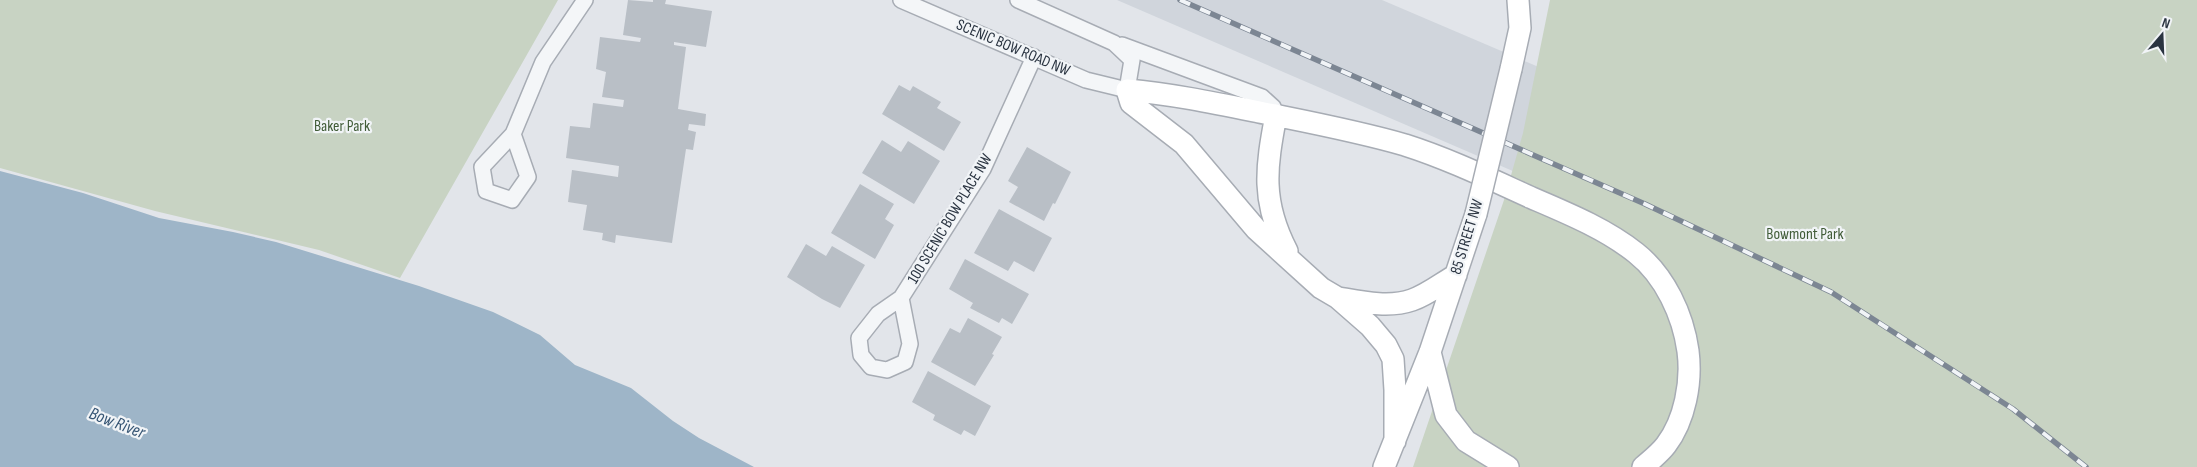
<svg xmlns="http://www.w3.org/2000/svg" width="2197" height="467" font-family="'Sofia Sans Condensed',sans-serif">
<rect width="100%" height="100%" fill="#e2e5ea"/>
<path fill="#d0d5dc" d="M1117 0H1382L1562 77 2197 467Z"/>
<path fill="#c8d3c3" d="M0 0H558L400 278 319 250 155 211 0 168Z
M1550 0H2197V467H1413L1504 200 1523 133Z"/>
<path fill="#9eb5c8" d="M0 171 83 193 159 218 233 232 276 242 419 286 493 312 540 335 575 365 631 388 673 421 699 438 754 467H0Z"/>
<path fill="#b9bfc6" d="M628 0 653 2V0H666L665 4 712 11 706 47 674 42V45L686 47 678 109 706 114 705 126 689 124 688 130 696 132 693 150 686 149 672 243 616 235 615 243 602 240 603 233 583 230 587 205 568 202 572 170 618 177 619 166 566 158 570 126 590 128 593 103 623 107 624 100 602 97 606 72 596 69 600 37 640 42 641 38 623 35Z
M899 85 910 91 913 86 941 102 937 108 961 122 944 151 882 114Z
M882 140 901 152 908 141 940 161 914 204 862 173Z
M1027 147 1071 172 1055 204 1053 203 1044 221 1009 202 1018 187 1008 181Z
M860 184 894 204 885 219 894 225 875 259 831 233Z
M999 209 1052 238 1034 272 1014 261 1008 271 974 253Z
M806 244 826 256 832 246 865 265 840 308 822 299 787 277Z
M965 259 1029 294 1012 324 1002 318 999 323 970 308 973 303 949 289Z
M968 318 1002 337 992 354 994 355 975 386 931 362 950 328 960 333Z
M928 371 991 406 975 436 964 430 961 435 933 420 935 415 912 402Z"/>
<g fill="none" stroke-linecap="round" stroke-linejoin="round">
<defs>
<path id="street" d="M901 0 1086 80 1127 90 1132 60 1114 43 1018 0
M1122 45 1262 97 1273 107 1276 115
M513 134 528 177 512 200 486 191 482 167 513 134 543 62 585 0
M901 298 910 344 905 362 887 370 871 367 861 355 859 338 878 314 901 298 983 169 1034 57"/>
<path id="secondary" d="M1511 69 1520 28 1518 0
M1276 115C1266 168 1261 201 1287 251
M1339 298C1362 302 1389 308 1412 300 1427 295 1442 283 1456 275
M1430 352 1446 415 1466 441 1508 467
M1395 441V390L1393 359 1386 345 1370 326 1338 298 1321 288 1256 229 1184 144 1131 103 1127 90C1172 94 1215 103 1259 112 1308 122 1357 131 1405 145 1449 159 1490 179 1532 198 1567 213 1606 229 1636 253 1665 276 1683 315 1688 351 1692 382 1685 420 1666 445 1660 453 1651 460 1643 467
M1384 467 1430 352 1476 214"/>
</defs>
<use href="#street" stroke="#a7acb4" stroke-width="18"/>
<use href="#secondary" stroke="#a7acb4" stroke-width="24"/>
<use href="#street" stroke="#f4f6f8" stroke-width="15"/>
<use href="#secondary" stroke="#fff" stroke-width="21"/>
<defs>
<path id="rail" d="M1180 0 1645 204 1831 292 2013 409 2086 467"/>
</defs>
<use href="#rail" stroke="#7c8693" stroke-width="5.5"/>
<use href="#rail" stroke="#f1f4f7" stroke-width="4" stroke-dasharray="11" stroke-linecap="butt"/>
<defs>
<path id="secondary-bridge" d="M1476 214 1511 69"/>
</defs>
<use href="#secondary-bridge" stroke="#a7acb4" stroke-width="24" stroke-linecap="butt"/>
<use href="#secondary-bridge" stroke="#fff" stroke-width="21"/>
</g>
<g text-anchor="middle" dominant-baseline="central" stroke-width="4.5" stroke-linejoin="round" paint-order="stroke">
<g font-size="16" fill="#2a3441" stroke="#f1f4f7">
<text transform="translate(1013 48) rotate(23)">SCENIC BOW ROAD NW</text>
<text transform="translate(950 219) rotate(-59)">100 SCENIC BOW PLACE NW</text>
<text transform="translate(1467 237) rotate(-73)">85 STREET NW</text>
</g>
<g font-size="16" fill="#415c38" stroke="#f1f4f7">
<text x="342" y="126">Baker Park</text>
<text x="1805" y="234">Bowmont Park</text>
</g>
<g font-size="18" font-style="italic" fill="#365574" stroke="#f1f4f7">
<text transform="translate(117 423) rotate(21)">Bow River</text>
</g>
</g>
<g transform="translate(2162 35) rotate(19)" stroke="#f1f4f7" stroke-width="4" paint-order="stroke">
<path d="M0-4L9 19L0 12L-9 19Z" fill="#2a3441"/>
<text y="-8" font-size="14" font-weight="bold" text-anchor="middle" fill="#2a3441">N</text>
</g>
</svg>
